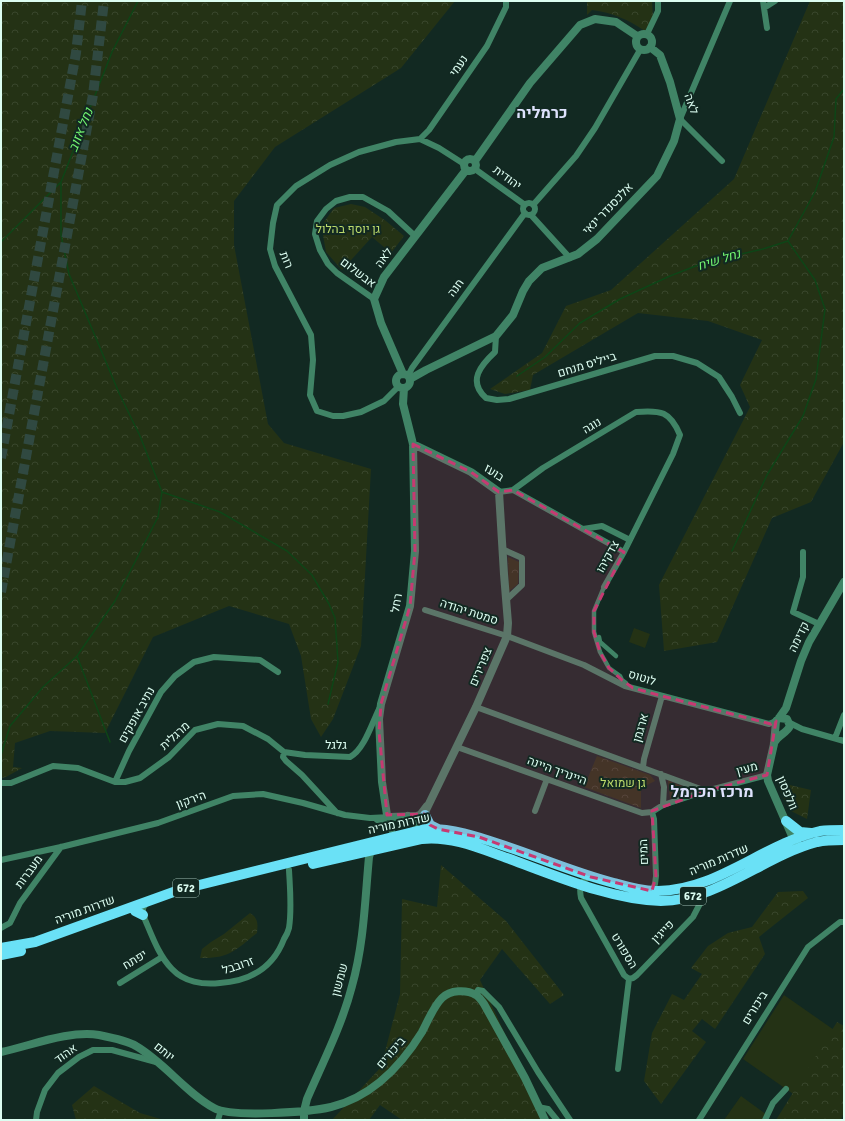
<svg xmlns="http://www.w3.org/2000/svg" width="845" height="1121" font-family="Signika,Heebo,sans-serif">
<defs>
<pattern id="forest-crowns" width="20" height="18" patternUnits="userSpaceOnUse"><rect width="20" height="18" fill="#243215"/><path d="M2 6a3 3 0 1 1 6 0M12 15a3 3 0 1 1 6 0" fill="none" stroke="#39462c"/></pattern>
</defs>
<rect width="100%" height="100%" fill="#122922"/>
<path fill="#243215" d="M634 628 650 634 645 648 629 642Z
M784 995 837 1032 799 1098 743 1059Z
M741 1096 767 1115 763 1120H724Z"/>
<path fill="url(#forest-crowns)" d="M1 1H455L401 68 275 147 234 201V245L268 424 284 443 371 469 361 646 333 719 321 737 311 719 301 656 289 624 229 606 153 637 105 733 50 731 15 743 13 767 22 768 6 777 1 778Z
M587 1H652L653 18 645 31C627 19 613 13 592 10L587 15Z
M810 1H844V442L811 502 772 518 717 642 664 651 659 585 750 407 740 385 762 340 708 321 638 313 533 375 530 390 505 394 490 389 542 353 566 306 611 290 734 179Z
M351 204 365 207 386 221 404 236 391 253 372 237 342 270 326 252 323 235 324 222 334 208Z
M508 557 519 562 518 584 509 591Z
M597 756 650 775 655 781 641 788V808L584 787Z
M669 779 671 782 693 790V792L673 799 670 798 668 781Z
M777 782 811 790 807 819 791 811 784 799Z
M441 865 506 921 564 995 550 1004 502 949 480 980 545 1120H402L380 1105 369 1120H332L381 1067 400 994 402 899 437 907Z
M803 891 808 898 759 937 765 954 715 1029 702 1019 692 1031 706 1042 661 1104 644 1081 652 1033 672 994 684 1000 702 974 691 968 708 946 728 933 752 927 778 892Z
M250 913C258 918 258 923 257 933 236 950 229 959 200 958L202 949 211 942 224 934Z
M837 1022 844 1026V1112L841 1120H776Z
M94 1086 140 1113 164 1120H76L72 1105Z"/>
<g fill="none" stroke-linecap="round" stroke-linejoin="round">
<path stroke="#0e4517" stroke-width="1.5" d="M1 242 61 182 112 52 138 1
M517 376 545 357 580 323 620 299 670 276 706 262 763 249 788 241 815 192 834 137 836 99 844 89
M162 492 220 512 287 551 312 575 329 604 335 618 338 662 328 704
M732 551 767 475 803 416 816 379 825 309 815 280 788 241
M77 656 110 742
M1 755 10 726 43 687 77 656 115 601 158 517 162 492 140 436 119 393 69 274 61 235V182"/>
<path stroke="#304941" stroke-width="10" stroke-dasharray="10 5" stroke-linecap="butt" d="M1 458 76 53 82 1
M1 592 93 95 104 1"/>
<path stroke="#408466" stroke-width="4.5" d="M604 587 594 611V632L600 652 609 668 620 676 622 680 626 683 625 686
M599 637 600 642 616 656"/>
<path stroke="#408466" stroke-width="6" d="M763 1 764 8 775 1
M764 8 767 28
M647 34 658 11V1
M420 139 429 130 487 46 506 7V1
M722 161 680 119 730 1
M475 169 525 205
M523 209a6 6 0 1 1 12 0a6 6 0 1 1-12 0Z
M533 205 576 156 595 128 640 50
M531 215 570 258
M374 299 337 273 328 264 320 250 315 234 317 221 326 209 336 201 350 197H363L388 211 415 236
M496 336 495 352C481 365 467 381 486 398L497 400 509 399 655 356H673L697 363 719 377 732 397 740 413
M408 376 412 368 525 213
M399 386 384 401 361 412 343 416H333L317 411 310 395 313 360 311 335 275 266 270 249 273 223 277 205 296 186 330 165 359 152 396 142 420 139 439 148 464 164
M513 490 543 468 636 412C661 410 670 411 680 435L673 454 624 552 604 587
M499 492 513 490 624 552
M583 529 602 526 630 540
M502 549 522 558V585L506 600
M803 552V577L793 612 819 624
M425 610 507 636 584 665 625 686 769 724 776 721
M476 707 706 791
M790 723 802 729 844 741
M835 738 844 715
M457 747 642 813 652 812 663 805 706 791 767 775
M284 752 305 755 350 757C364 750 372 723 379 709
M643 767 644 759 662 696
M661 774 664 787 663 805
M115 782 129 751 161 692 175 676 194 662 214 657 260 660 278 672
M1 783H11L53 766 78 768 115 782H125L140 778 169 757 195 730 218 724 243 726 268 739 284 752 283 757 286 761 302 775 337 813
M535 811 547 779
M652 812 654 819 656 876 655 884 652 891
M377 820 388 824 395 837
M1 860 61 847 158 823 233 796 263 794 303 803 345 815 370 818 390 817
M591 877C580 879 579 888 581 898L624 975 629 979
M147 902 143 908V915C151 933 158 955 172 969 184 982 203 985 220 983 250 981 273 968 284 939 286 936 288 932 289 928 292 909 290 889 289 870
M1 928 10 923 20 903 61 847
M629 979 633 978 637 975 693 917 706 892
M120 983 162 957
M475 995 478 990 483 991 499 1007 538 1072 570 1120
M618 1069 629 979
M538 1107 548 1109 557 1120
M36 1120 37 1112 45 1090 58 1073 79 1057 93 1050H112L156 1062
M218 1120 221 1110
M699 1120 808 947 840 922H844
M765 1120 773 1103 786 1089"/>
<path stroke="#408466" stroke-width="8" d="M636 42a8 8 0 1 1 16 0a8 8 0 1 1-16 0Z
M464 165a6 6 0 1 1 12 0a6 6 0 1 1-12 0Z
M475 161 530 83 580 25 595 19 616 22 637 36
M403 374 381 323 374 299 384 277 466 170
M396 381a7 7 0 1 1 14 0a7 7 0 1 1-14 0Z
M410 379 426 370 496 336 513 315 523 291 529 281 542 268 578 254 597 239 657 176 674 141 680 119 670 82 660 55 650 47
M404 388 403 404 413 444 415 551 410 606 381 704 379 719 382 782 387 815 390 817 417 816 421 814 427 806
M413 444 471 472 499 492 504 574 508 623 507 636 476 707 426 810
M774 743C778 735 787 733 790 726L787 719 779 718
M408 816 415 820 420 836
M795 843 768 781 767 775 774 744 776 721 779 718 786 708 801 661 809 642 844 582
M1 1052C30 1046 69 1030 99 1035 109 1037 128 1041 136 1046 165 1063 185 1092 214 1108 232 1118 310 1112 331 1107 371 1097 401 1066 422 1032 428 1021 433 1007 442 998 450 990 466 989 476 995 479 997 482 1001 484 1004L525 1078 545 1120
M304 1120V1111L307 1099C323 1062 342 1025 352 986 364 944 365 899 369 857L372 847"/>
<path stroke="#6ae1f6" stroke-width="10" d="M425 815 430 825 438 829
M786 821 800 832 811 833
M313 864 422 839C452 836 479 848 507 858 554 875 611 900 661 901 717 901 764 856 817 842 826 840 835 840 844 840
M135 911 143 915
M1 948 35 942 179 890 425 829C452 828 476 836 502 845 539 857 575 873 614 883 628 887 644 892 658 891 718 890 763 844 820 831 828 830 836 830 844 830
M1 955 21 951"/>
</g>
<path fill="#c63a72" fill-opacity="0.2" stroke="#c63a72" stroke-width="3" stroke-dasharray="8 5" stroke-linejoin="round" d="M413 444 471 472 499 492 513 490 624 552 594 611V632L600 652 609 668 622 680 633 688 662 696 771 724 776 721 767 775 706 791 652 811 656 876 652 891 591 877 479 837 438 829 430 825 424 814 387 815 379 732 381 704 410 606 415 551Z"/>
<g text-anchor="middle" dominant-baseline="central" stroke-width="4" stroke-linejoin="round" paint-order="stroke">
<g fill="#122922" stroke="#9fbdb3" stroke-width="1">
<rect x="173" y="879" width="26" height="18" rx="3"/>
<rect x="680" y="887" width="26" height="18" rx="3"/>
</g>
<g font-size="11" font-weight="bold" fill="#dcfdf1">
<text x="186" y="888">672</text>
<text x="693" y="896">672</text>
</g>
<g font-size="12" fill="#dcfdf1" stroke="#122922">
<text transform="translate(459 66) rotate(-55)">נעמי</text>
<text transform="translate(691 104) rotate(70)">לאה</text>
<text transform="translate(507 178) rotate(36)">יהודית</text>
<text transform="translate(608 209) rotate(-46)">אלכסנדר ינאי</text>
<text transform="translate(384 258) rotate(-54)">לאה</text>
<text transform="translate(286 260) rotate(68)">רות</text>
<text transform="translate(358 273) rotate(37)">אבשלום</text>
<text transform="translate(456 288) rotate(-54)">חנה</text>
<text transform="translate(587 365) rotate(-17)">בייליס מנחם</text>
<text transform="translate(592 426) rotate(-31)">נוגה</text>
<text transform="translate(494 473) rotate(34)">בועז</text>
<text transform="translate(608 557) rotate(-61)">צדקיהו</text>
<text transform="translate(397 603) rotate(-80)">רחל</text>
<text transform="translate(469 612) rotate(18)">סמטת יהודה</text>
<text transform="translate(799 637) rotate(-64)">קדימה</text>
<text transform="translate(481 667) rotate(-67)">צפרירים</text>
<text transform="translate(642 678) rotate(17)">לוטוס</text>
<text transform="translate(137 715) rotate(-61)">נתיב אופקים</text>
<text transform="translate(641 728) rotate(-74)">ארגמן</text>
<text transform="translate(175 736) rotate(-42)">מרגלית</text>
<text x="336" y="745">גלגל</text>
<text transform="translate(747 769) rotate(-15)">מעין</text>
<text transform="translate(557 771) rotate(20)">היינריך היינה</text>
<text transform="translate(787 793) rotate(67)">וולפסון</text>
<text transform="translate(191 800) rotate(-20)">הירקון</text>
<text transform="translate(399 824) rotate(-12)">שדרות מוריה</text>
<text transform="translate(644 852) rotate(-92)">המים</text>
<text transform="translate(719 860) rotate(-23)">שדרות מוריה</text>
<text transform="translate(29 872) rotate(-54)">מעברות</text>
<text transform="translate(85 910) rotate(-20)">שדרות מוריה</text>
<text transform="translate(663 932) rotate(-46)">פייגין</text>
<text transform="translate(624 951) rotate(59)">הספורט</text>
<text transform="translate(135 960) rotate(-32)">יפתח</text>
<text transform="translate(238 966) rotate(-18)">זרובבל</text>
<text transform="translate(340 980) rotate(-75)">שמשון</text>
<text transform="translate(755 1008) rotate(-58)">ביכורים</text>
<text transform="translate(164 1052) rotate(39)">יותם</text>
<text transform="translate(391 1053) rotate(-49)">ביכורים</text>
<text transform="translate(66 1054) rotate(-35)">אהוד</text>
</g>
<g font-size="12" fill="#bcda6b" stroke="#122922">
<text x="348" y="229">גן יוסף בהלול</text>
<text x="623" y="783">גן שמואל</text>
</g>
<g font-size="13" font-style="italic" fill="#73f671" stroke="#122922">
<text transform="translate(81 130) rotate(-68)">נחל אזוב</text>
<text transform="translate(719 260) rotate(-17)">נחל שיח</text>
</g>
<g font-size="16" font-weight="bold" fill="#dee2fd" stroke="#122922">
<text x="542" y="113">כרמליה</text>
<text x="712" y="792">מרכז הכרמל</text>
</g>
</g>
<rect width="845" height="1121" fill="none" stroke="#dcfdf1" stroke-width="4"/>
</svg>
